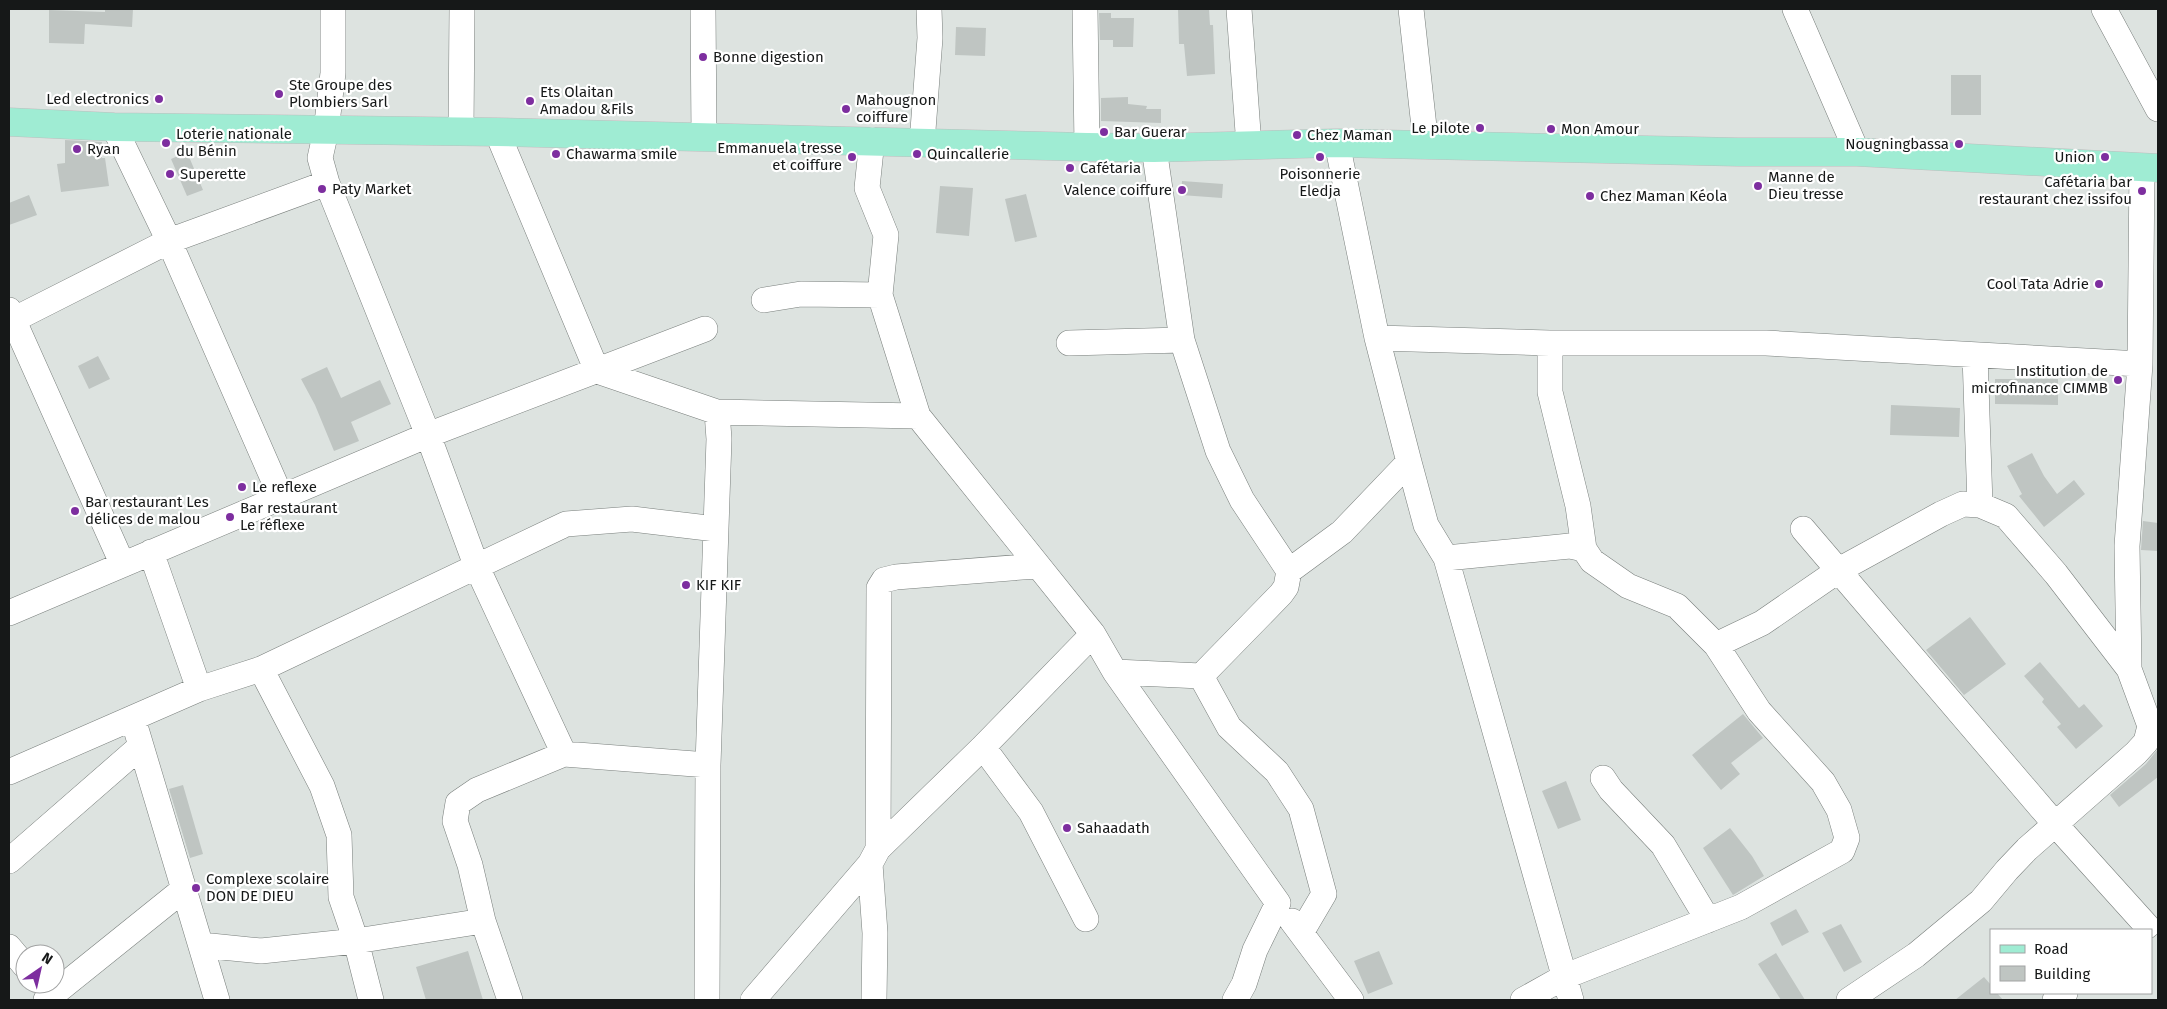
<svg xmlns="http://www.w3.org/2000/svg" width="2167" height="1009" font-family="'Fira Sans',sans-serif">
<rect width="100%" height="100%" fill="#dde3e0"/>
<path fill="#bfc5c2" d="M105 9H133L132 27 85 24 84 44 49 43V10L105 12Z
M1178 9H1209L1210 25H1213L1215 74 1187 76 1184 44H1179Z
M1099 13H1111V18H1134L1133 47H1113V40H1100Z
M956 27 986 28 985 56 955 55Z
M1951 75H1981V115H1951Z
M1128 97V104L1147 106 1146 109H1161V123L1101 121V98Z
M65 140 102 142V158H105L109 186 61 192 57 164 65 163Z
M187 152 203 190 187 196 171 159Z
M1182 181 1223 184 1222 198 1181 195Z
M940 186 973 188 969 236 936 233Z
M1026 194 1037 237 1015 242 1005 199Z
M29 195 37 215 9 225V203Z
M98 356 110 379 89 389 78 366Z
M327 367 341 398 380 380 391 404 351 422 359 441 334 451 315 405 301 379Z
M1995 379H2058V405L1995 404Z
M1891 405 1960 408 1959 437 1890 435Z
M2032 453 2044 476 2057 494 2074 480 2085 494 2044 527 2019 496 2022 494 2007 466Z
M2143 521 2158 523V551L2141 550Z
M1970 617 2006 664 1964 695 1926 650Z
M2040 662 2079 708 2084 704 2103 726 2076 749 2057 727 2061 724 2042 702 2044 699 2024 676Z
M1743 714 1763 738 1731 763 1740 774 1721 790 1692 755Z
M2158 749V777L2119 807 2110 795 2146 764Z
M1566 781 1581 820 1558 829 1542 791Z
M183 785 203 854 190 858 169 789Z
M1730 828 1752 856 1764 876 1733 895 1703 848Z
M1796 909 1809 932 1782 946 1770 923Z
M1841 924 1862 962 1844 972 1822 933Z
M468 951 483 1000H426L416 967Z
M1379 951 1393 984 1368 994 1354 961Z
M1776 953 1805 1000H1781L1758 964Z
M1984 977 1991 985V993H1997L2003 1000H1955Z"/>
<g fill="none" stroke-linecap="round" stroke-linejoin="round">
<defs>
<path id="minor" d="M333 9V73L326 131 320 158 327 183 428 435 476 565 564 754
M703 9 704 137
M1085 9 1087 147
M1239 9 1249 146
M1411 9 1426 145
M1795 9 1857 152
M2104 9 2158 109
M114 127 169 241 281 497
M461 131 462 9
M497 132 597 371 717 412
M872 140 867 188 886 235 880 295 918 416 1093 634
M922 143 930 38 929 9
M1337 143 1377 338 1409 462 1426 525 1446 558 1571 1000
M1154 148 1182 340 1218 451 1242 500 1289 571
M764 300 801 294 880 295
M9 310 122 563
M13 320 169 241 327 183
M1377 338 1550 343H1766L2140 364
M1069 343 1182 340
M1550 343V392L1578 506 1584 549
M1975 355 1980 505
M1803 529 2055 824 2147 926
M151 552 199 689
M1446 558 1570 546 1584 549 1592 561 1628 586 1677 606 1716 645 1762 623 1839 570 1941 514 1963 504 1980 505 2006 516 2056 574 2129 669
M9 613 428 435 705 329
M261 669 322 786 339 835 341 897 356 941 371 1000
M1115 672 1278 903 1255 950 1244 984 1235 1000
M1201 676 1229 727 1277 772 1301 809 1324 894 1301 933
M133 719 217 1000
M983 747 1031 812 1086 919
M9 772 199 689 261 669 566 524 632 519 716 529
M1603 778 1611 790 1663 845 1708 920
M878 849 879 588 884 580 896 577 1036 566
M9 861 141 746
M870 864 875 933 874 1000
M1292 921 1351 1000
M201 945 261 951 356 941 483 921
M9 947 25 966
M46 1000 184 889
M510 1000 483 921 470 865 455 821 458 803 477 790 564 754 708 765
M707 1000 708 765 719 439 717 412 918 416
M753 1000 870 864 878 849 983 747 1093 634 1115 672 1201 676 1281 594 1286 587 1289 571 1342 532 1409 462
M1523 1000 1566 976 1741 907 1842 851 1847 838 1839 810 1823 782 1759 711 1716 645
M1849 1000 1916 955 1981 901 2007 870 2027 849 2136 753 2146 742 2150 726 2129 669 2127 546 2140 364 2142 169
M2055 1000 2065 993"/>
<path id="major" d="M9 122 114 127 497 132 1087 147 1154 148 1337 143 1738 152H1857L2158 168"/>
</defs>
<use href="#minor" stroke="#797f7c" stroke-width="26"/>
<use href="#major" stroke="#bebebe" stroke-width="29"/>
<use href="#minor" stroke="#fff" stroke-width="25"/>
<use href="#major" stroke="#9fecd3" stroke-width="28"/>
</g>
<g fill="#7d2e9f" stroke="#fff" stroke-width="2">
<circle cx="703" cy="57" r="5"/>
<circle cx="279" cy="94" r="5"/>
<circle cx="159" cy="99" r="5"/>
<circle cx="530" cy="101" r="5"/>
<circle cx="846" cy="109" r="5"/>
<circle cx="1480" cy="128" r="5"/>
<circle cx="1551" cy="129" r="5"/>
<circle cx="1104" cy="132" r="5"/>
<circle cx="1297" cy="135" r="5"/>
<circle cx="166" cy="143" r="5"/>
<circle cx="1959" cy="144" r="5"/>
<circle cx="77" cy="149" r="5"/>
<circle cx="556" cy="154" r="5"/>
<circle cx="917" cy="154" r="5"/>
<circle cx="852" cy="157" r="5"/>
<circle cx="1320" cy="157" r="5"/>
<circle cx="2105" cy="157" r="5"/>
<circle cx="1070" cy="168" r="5"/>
<circle cx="170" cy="174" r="5"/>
<circle cx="1758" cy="186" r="5"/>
<circle cx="322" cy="189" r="5"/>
<circle cx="1182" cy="190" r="5"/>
<circle cx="2142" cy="191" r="5"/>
<circle cx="1590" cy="196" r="5"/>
<circle cx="2099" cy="284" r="5"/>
<circle cx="2118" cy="380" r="5"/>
<circle cx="242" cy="487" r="5"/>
<circle cx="75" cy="511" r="5"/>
<circle cx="230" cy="517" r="5"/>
<circle cx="686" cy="585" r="5"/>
<circle cx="1067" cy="828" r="5"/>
<circle cx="196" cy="888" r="5"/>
</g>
<g text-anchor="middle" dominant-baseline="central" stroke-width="4.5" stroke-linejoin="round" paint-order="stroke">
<g font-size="15" fill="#161818" stroke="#fff" text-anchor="start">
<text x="713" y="57">Bonne digestion</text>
<text x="289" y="85">Ste Groupe des<tspan x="289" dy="17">Plombiers Sarl</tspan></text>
<text x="540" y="92">Ets Olaitan<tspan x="540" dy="17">Amadou &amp;Fils</tspan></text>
<text x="149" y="99" text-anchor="end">Led electronics</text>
<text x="856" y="100">Mahougnon<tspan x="856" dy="17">coiffure</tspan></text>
<text x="1470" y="128" text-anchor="end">Le pilote</text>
<text x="1561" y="129">Mon Amour</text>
<text x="1114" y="132">Bar Guerar</text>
<text x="176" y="134">Loterie nationale<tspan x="176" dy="17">du Bénin</tspan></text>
<text x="1307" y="135">Chez Maman</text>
<text x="1949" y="144" text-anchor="end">Nougningbassa</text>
<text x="842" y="148" text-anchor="end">Emmanuela tresse<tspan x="842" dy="17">et coiffure</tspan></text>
<text x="87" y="149">Ryan</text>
<text x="566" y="154">Chawarma smile</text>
<text x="927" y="154">Quincallerie</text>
<text x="2095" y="157" text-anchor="end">Union</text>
<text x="1080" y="168">Cafétaria</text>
<text x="180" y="174">Superette</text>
<text x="1320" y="174" text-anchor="middle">Poisonnerie<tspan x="1320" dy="17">Eledja</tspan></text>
<text x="1768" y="177">Manne de<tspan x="1768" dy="17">Dieu tresse</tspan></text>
<text x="2132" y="182" text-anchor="end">Cafétaria bar<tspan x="2132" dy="17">restaurant chez issifou</tspan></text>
<text x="332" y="189">Paty Market</text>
<text x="1172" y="190" text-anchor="end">Valence coiffure</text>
<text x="1600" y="196">Chez Maman Kéola</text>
<text x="2089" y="284" text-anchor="end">Cool Tata Adrie</text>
<text x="2108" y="371" text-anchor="end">Institution de<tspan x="2108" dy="17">microfinance CIMMB</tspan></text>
<text x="252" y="487">Le reflexe</text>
<text x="85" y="502">Bar restaurant Les<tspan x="85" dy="17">délices de malou</tspan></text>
<text x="240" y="508">Bar restaurant<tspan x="240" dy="17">Le réflexe</tspan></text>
<text x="696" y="585">KIF KIF</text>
<text x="1077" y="828">Sahaadath</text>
<text x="206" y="879">Complexe scolaire<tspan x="206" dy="17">DON DE DIEU</tspan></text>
</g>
</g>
<rect width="2167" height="1009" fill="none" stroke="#161818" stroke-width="20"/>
<rect x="1990" y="929" width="162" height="65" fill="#ffffff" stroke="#a2a3a3"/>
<rect x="2000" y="945" width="25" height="8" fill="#9fecd3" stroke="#a2a3a3"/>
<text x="2034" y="954" font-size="15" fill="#161818">Road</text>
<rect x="2000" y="966" width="25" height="15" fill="#bfc5c2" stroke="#a2a3a3"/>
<text x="2034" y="979" font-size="15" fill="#161818">Building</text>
<g transform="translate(40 969) rotate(34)"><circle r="24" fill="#ffffff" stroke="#a2a3a3"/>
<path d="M0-4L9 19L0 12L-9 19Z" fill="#7d2e9f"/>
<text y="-8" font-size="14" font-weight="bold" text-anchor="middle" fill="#161818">N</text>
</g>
</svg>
